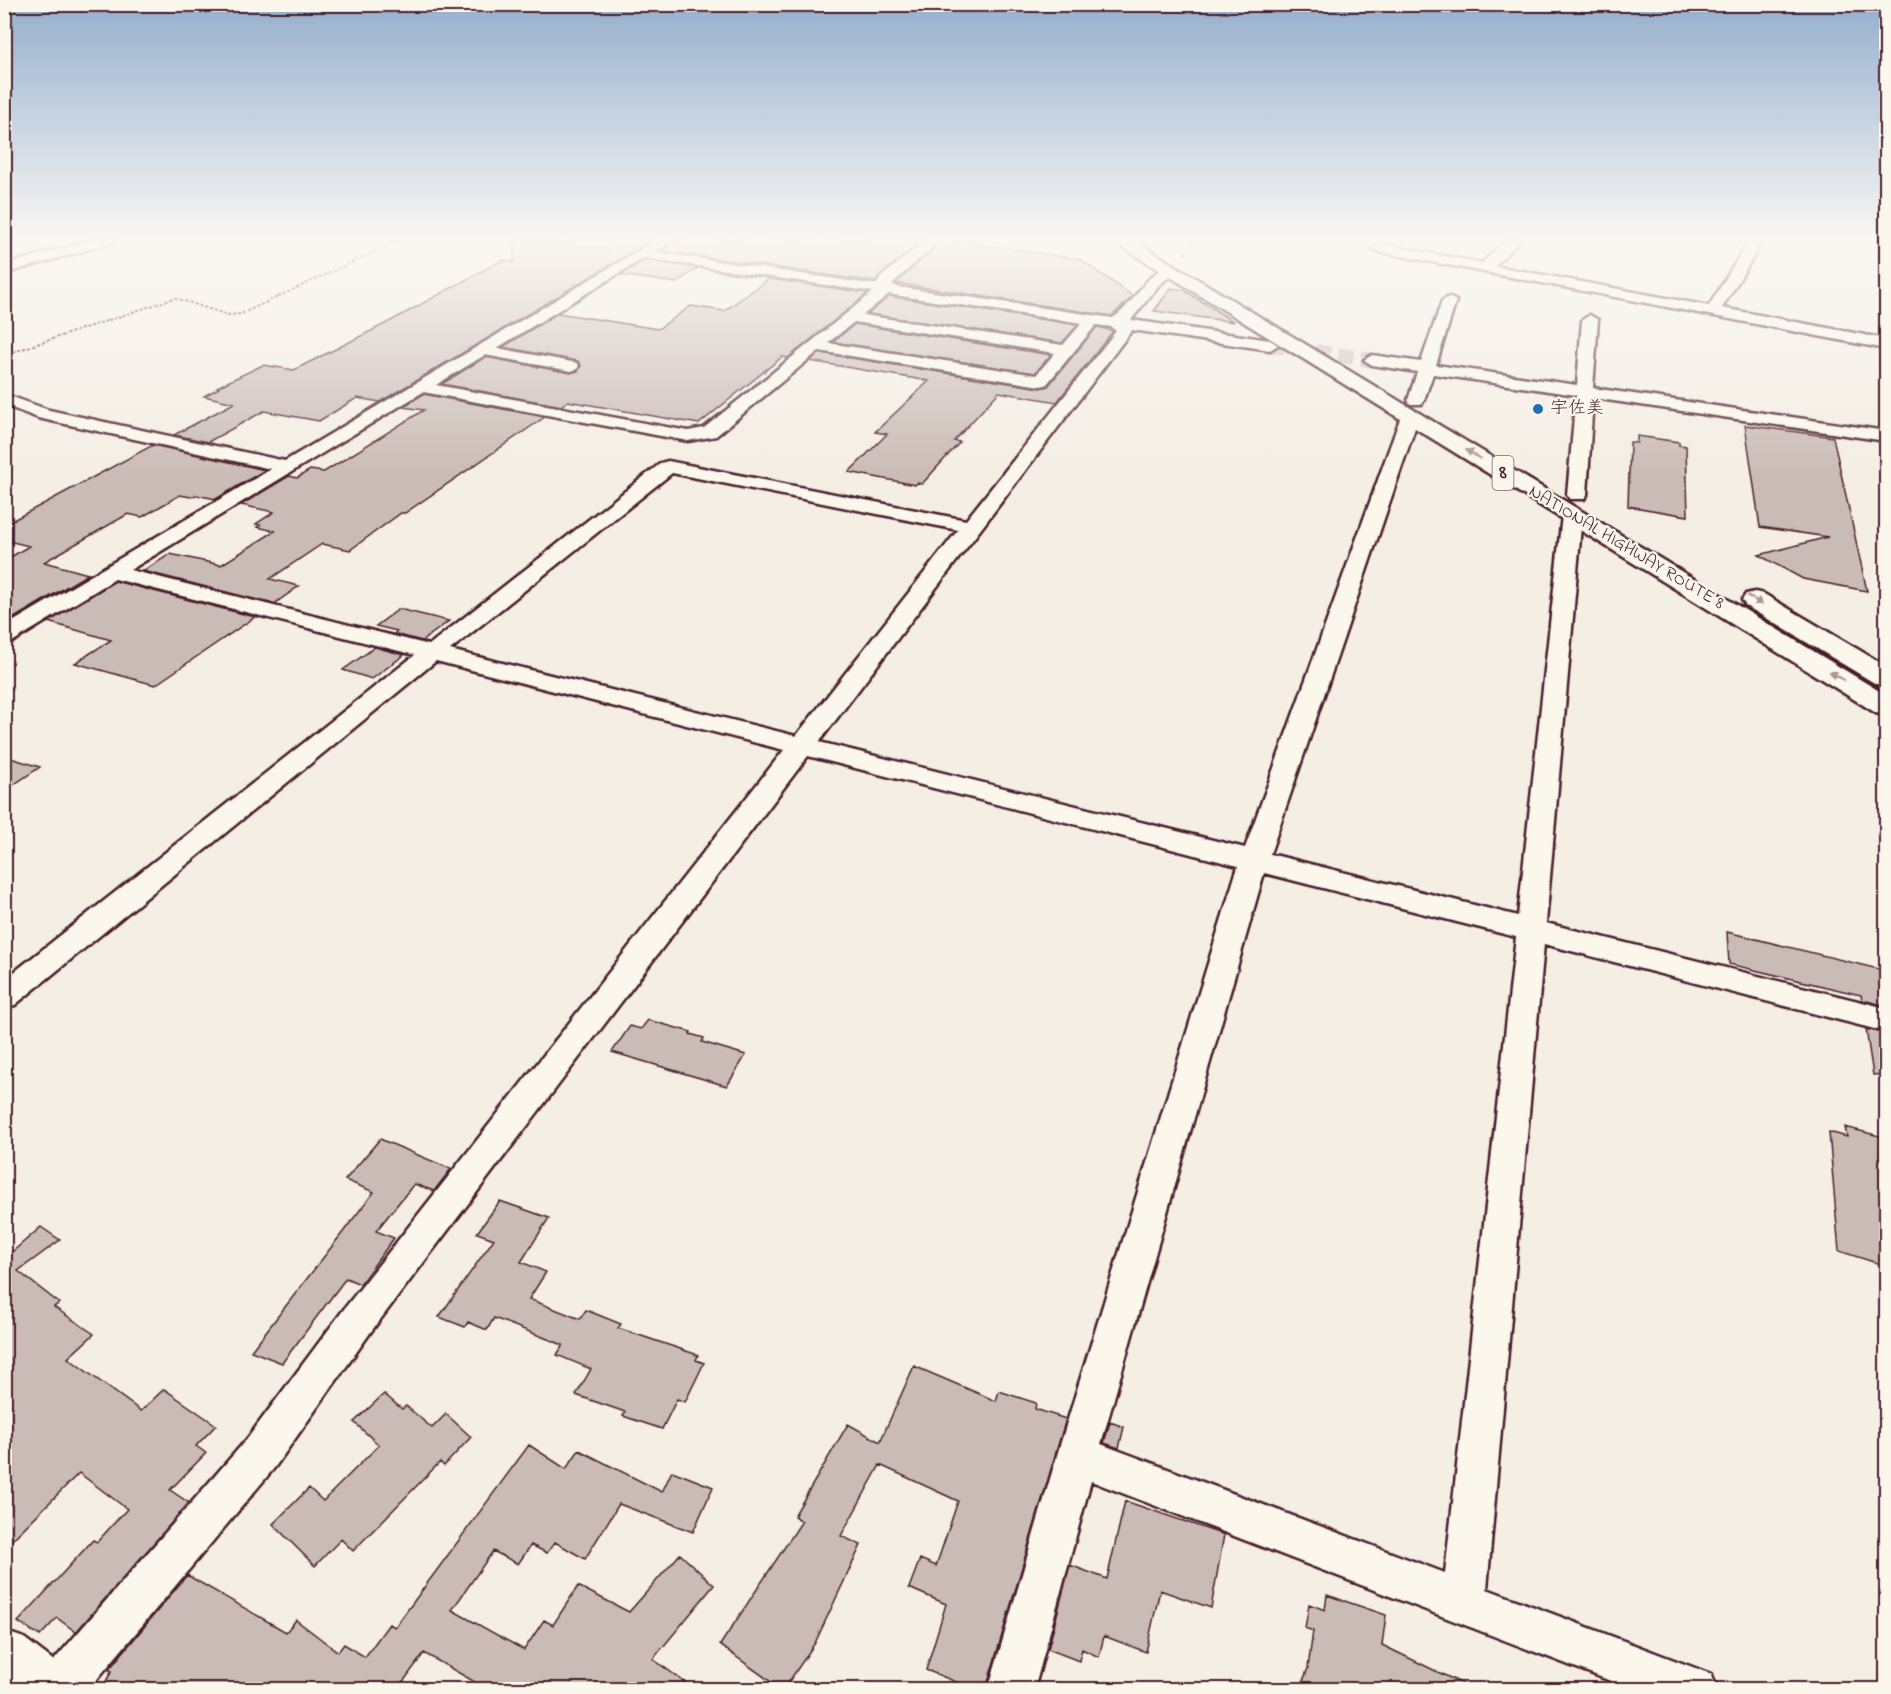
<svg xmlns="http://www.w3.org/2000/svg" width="1891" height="1694" font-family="'Indie Flower','Klee One',sans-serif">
<rect width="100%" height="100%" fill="#f4eee4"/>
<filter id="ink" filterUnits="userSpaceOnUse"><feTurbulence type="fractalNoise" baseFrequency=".0167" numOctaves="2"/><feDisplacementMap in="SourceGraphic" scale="12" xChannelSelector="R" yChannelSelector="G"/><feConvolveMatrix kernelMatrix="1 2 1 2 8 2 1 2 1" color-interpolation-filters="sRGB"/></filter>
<g filter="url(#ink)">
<path fill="#cabbb6" stroke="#4a1f2b" stroke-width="1.5" d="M515 239H654L380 402 357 398 319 421 264 411 208 442 174 435 234 403 204 396 219 388 217 387 263 365 294 370 387 323 502 260 514 262Z
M676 239H924L879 276 876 282 661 251Z
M944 239 1079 259 1133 296 1112 316 896 283Z
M644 260 698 268 676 283 621 275Z
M769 279 868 293 788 358 782 357 699 424 568 401 561 406 442 384 485 357 571 373 578 371 581 365 577 361 503 347 558 313 658 329 691 306 724 311Z
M1171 288 1184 290 1234 322 1154 311Z
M890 296 894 297 1078 325 1062 343 868 314Z
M855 324 1051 355 1035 373 833 342Z
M1097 327 1113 331 1057 402 999 392 954 441 960 442 922 484 917 483 915 485 849 472 887 434 875 432 929 381 810 361 820 353 1040 388 1048 386Z
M423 394 545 417 405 513H401L350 550 322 544 270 579 299 586 274 604 143 571 170 554 221 565 275 531 257 527 260 525 256 524 274 512 241 505 289 476 297 478 310 470 324 472 424 410 403 407Z
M1745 425 1833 437 1867 591 1803 579 1759 555 1828 537 1760 527Z
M1637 436 1679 442V445L1686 446 1688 516 1628 506 1630 442 1637 443Z
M153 445 265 470 216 499 196 495 191 497 180 495 142 517 128 514 44 562 88 574 4 624V561L29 546 4 540V525Z
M115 581 255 617 155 685 75 663 111 640 48 622Z
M399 609 449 621 422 641 394 634 397 631 376 626Z
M375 647 404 655 372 679 343 670Z
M4 756 40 767 4 791Z
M1727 932 1887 971V1006L1862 1000 1861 995 1729 964Z
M648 1020 691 1032 690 1034 704 1038 702 1042 746 1055 727 1086 612 1052 630 1026 641 1029Z
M1866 1029 1887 1034V1074L1873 1075Z
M1845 1127 1887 1138V1245L1881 1243 1883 1265 1839 1251 1829 1132 1847 1137Z
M380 1139 451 1169 434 1191 414 1184 376 1231 394 1238 360 1284 346 1278 282 1363 251 1351 374 1192 345 1180Z
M500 1201 549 1218 521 1262 546 1272 529 1299 580 1319 586 1310 621 1324 618 1328 698 1355 696 1360 704 1363 685 1402 677 1399 662 1429 623 1416 625 1412 576 1395 591 1369 557 1355 563 1345 494 1318 487 1330 468 1322 465 1327 439 1317 494 1239 477 1233Z
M41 1227 60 1240 18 1271 59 1303 54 1307 94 1334 68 1358 141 1411 164 1389 216 1425 196 1446 206 1453 170 1490 189 1503 76 1632 57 1618 40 1636 18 1622 93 1540 97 1542 127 1509 79 1473 4 1548V1259Z
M914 1366 996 1401 999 1391 1036 1403 1035 1409 1066 1419 986 1689H974L926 1670 946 1604 909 1588 920 1559 936 1566 958 1501 880 1465 841 1536 861 1545 815 1643 784 1689H781L720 1645 802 1521 794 1516 848 1424 880 1442Z
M384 1394 402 1409 406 1406 432 1428 446 1414 471 1437 444 1466 440 1462 353 1551 341 1539 315 1566 273 1524 309 1488 323 1501 379 1445 354 1422Z
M1110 1422 1124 1427 1119 1448 1104 1443Z
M529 1445 566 1469 579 1450 662 1492 672 1471 713 1487 693 1532 619 1504 585 1559 555 1542 547 1553 531 1545 518 1564 493 1551 452 1610 524 1650 544 1620 553 1625 578 1586 629 1612 680 1554 714 1585 653 1659 694 1689H487L424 1653 398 1689H120L106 1681 112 1671 109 1670 111 1667 187 1575 286 1632 296 1620 338 1652 344 1644 365 1657 389 1624 395 1627Z
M1125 1501 1224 1535 1211 1608 1160 1590 1146 1652 1104 1636 1099 1657 1082 1649 1079 1661 1048 1649 1070 1565 1107 1579Z
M1327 1595 1386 1615 1382 1645 1473 1689H1300L1308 1668 1313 1631 1305 1628 1309 1604 1325 1610Z"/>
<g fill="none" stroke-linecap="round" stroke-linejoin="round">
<path stroke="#d2c5bf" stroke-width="15" stroke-dasharray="15 8" stroke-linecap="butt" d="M1270 345 1372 360"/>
<defs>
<path id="minor" d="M94 239H115L113 242 4 274V265Z
M658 239H674L655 252 869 284H877L880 278 927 239H942L892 284 898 287 1113 318C1136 304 1144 272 1171 266L1178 270 1159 285 1131 320 1270 340 1278 345 1270 350 1132 330 819 742 1245 848 1401 416 1404 412H1416L1419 416 1270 854 1518 916 1562 515 1565 511H1579L1582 515 1546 923 1886 1008V1032L1544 944 1487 1589 1711 1674 1718 1690H1634L1091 1481 1034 1690H988L1057 1455 1238 866 808 756 370 1333 275 1467 88 1690H35L42 1674 247 1439 344 1309 784 750 436 661 15 1005 4 1008V980L415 655 115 579 12 642 4 644V627L271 469 38 418 4 405V394L49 410 285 461ZM644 258 873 292 704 428 688 431 436 385 485 355 571 371 577 369 579 366 577 363 497 348ZM889 294 894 295 1082 323 1063 345 863 315ZM854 322 1055 353 1036 375 828 343ZM1096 325 1111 327 1116 331 966 520 668 461 661 463 429 645 130 570 423 392 688 441 716 436 819 351 1040 386 1046 385ZM672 473 958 530 796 736 450 650ZM1264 873 1516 937 1445 1573 1101 1444Z
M1507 239H1521L1495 266 1709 306 1750 239H1764L1722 308 1886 339V349L1380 252 1373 248 1380 244 1482 263Z
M1449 297 1456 301 1436 365 1577 385 1582 320 1590 315 1598 320 1593 388 1886 431V441L1593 398 1587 495 1584 499H1570L1567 495 1576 395 1433 374 1424 400 1422 404H1410L1408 400 1417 372 1372 365 1364 360 1372 355 1421 362 1442 301Z"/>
<path id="major" d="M4 1631 24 1638 66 1670 74 1690H4Z"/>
<path id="highway" d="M1112 239H1131L1886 695V716L1876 713 1114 242Z
M1755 592 1764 594 1886 666V686L1876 684 1746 606 1742 600 1746 594Z"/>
</defs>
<use href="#minor" stroke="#4a1f2b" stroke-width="5"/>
<use href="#major" stroke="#4a1f2b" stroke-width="5"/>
<use href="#highway" stroke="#4a1f2b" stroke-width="5"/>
<path stroke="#4a1f2b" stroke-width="2" stroke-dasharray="3 2" stroke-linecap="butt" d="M532 239 612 250
M1185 254 1198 239
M4 355 175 298 228 315 241 314 402 239"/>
<use href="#minor" fill="#fbf7ec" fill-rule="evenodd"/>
<use href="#major" fill="#fbf7ec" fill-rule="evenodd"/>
<use href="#highway" fill="#fbf7ec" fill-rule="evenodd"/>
</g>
<defs><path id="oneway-solid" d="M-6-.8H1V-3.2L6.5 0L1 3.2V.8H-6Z" transform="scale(1.5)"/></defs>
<g fill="#ab9695">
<use href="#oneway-solid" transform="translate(1473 454) rotate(-149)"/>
<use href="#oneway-solid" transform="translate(1755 600) rotate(31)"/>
<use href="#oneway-solid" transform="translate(1837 676) rotate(-149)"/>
</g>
</g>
<linearGradient id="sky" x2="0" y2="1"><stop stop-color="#95afcd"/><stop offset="0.5" stop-color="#faf7f3"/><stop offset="1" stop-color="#faf7f3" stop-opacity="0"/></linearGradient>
<rect width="1891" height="476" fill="url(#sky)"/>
<circle fill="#1f6fb2" stroke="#fbf7ec" stroke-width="2" cx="1538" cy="409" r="6"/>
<g text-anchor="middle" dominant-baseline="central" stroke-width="4.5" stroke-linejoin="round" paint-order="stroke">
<g font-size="18" fill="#4a1f2b" stroke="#fbf7ec" text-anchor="start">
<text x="1550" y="409">宇佐美</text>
</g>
<g font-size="18" fill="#4a1f2b" stroke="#fbf7ec">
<text transform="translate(1626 548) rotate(31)">NATIONAL HIGHWAY ROUTE 8</text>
</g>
<rect fill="#fbf7ec" stroke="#7f6065" stroke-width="1.5" x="1492.5" y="456" width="21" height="34" rx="4.5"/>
<g font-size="20" font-weight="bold" fill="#4a1f2b">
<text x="1503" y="473">8</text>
</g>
</g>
<rect width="1891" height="1694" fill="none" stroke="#fbf7ec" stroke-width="24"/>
<rect x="12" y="12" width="1867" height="1670" fill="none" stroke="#4a1f2b" stroke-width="2" filter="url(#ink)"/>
</svg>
